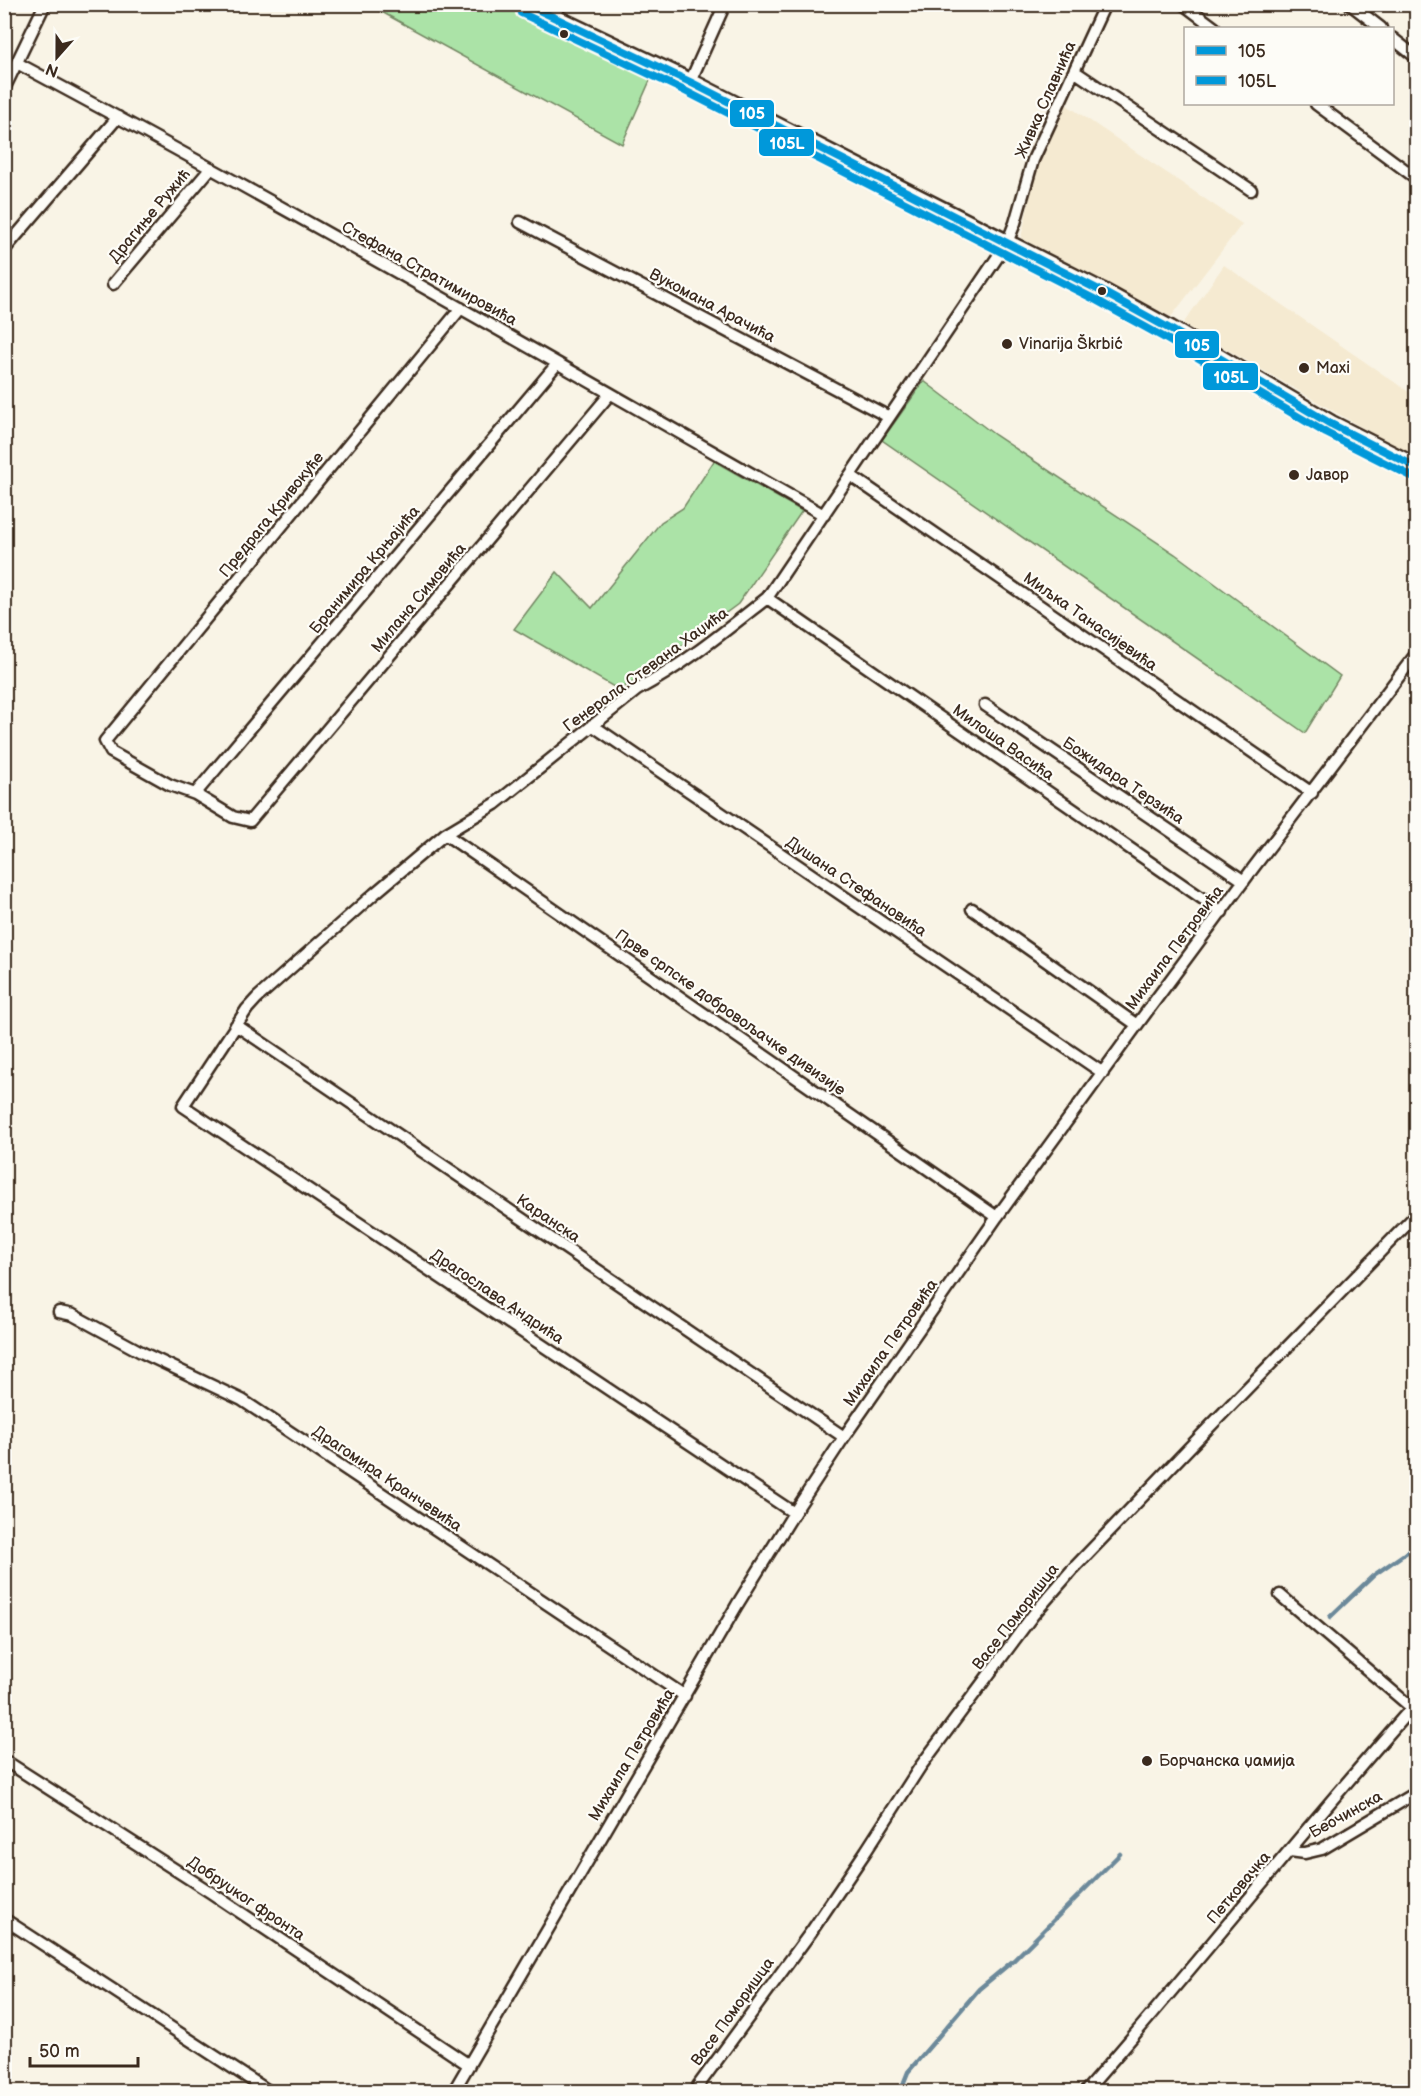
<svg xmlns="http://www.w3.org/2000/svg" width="1421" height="2096" font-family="'Balsamiq Sans',sans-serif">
<rect width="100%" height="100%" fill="#f9f4e6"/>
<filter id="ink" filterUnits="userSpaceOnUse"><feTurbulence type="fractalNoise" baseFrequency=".0167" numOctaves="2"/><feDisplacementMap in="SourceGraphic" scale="12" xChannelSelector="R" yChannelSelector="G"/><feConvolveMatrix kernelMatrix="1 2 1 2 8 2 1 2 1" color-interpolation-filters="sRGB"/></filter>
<g filter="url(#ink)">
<path fill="#f5ead1" d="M1064 103 1242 224 1171 317 1021 238 1037 166Z
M1224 265 1416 397V447L1411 456 1183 324Z"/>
<path fill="#abe3a7" stroke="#738662" stroke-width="1.5" d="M369 5H504L651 78 622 144Z
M924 381 995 435 1175 554 1340 676 1305 733 882 440Z
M714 461 802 511 738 604 634 681 619 690 514 629 557 572 592 608 661 522 683 508Z"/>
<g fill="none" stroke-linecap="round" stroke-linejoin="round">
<path stroke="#6c899a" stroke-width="4.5" d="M1330 1617 1374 1575 1416 1546
M902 2092V2087L908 2072 979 1989 1014 1960 1120 1854"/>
<defs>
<path id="street" d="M1183 4 1215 28
M1350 4 1381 28
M554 19 560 4
M1392 38 1416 57
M17 63C289 208 556 363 824 515
M1074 71 1251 190
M690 82 725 4
M4 89 45 4
M1316 104 1416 178
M520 222 889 417
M4 250 118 117
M113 284 211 168
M461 308 105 741 111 752 170 785 195 794 233 817 250 821 610 394
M850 475 1312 793
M767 598 1222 912
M985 705 1244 881
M592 725 1103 1073
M195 794 557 364
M445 834 997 1217
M972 909 1137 1025
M236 1025 844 1437
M59 1312 73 1315 143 1353 242 1400 685 1696
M794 1513 183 1106 247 1009 257 998 374 894 445 834 495 804 637 690C684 665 725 631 767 598L1007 243 1015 223 1033 160 1105 4
M1280 1595 1412 1708
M4 1760 210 1892 469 2065
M1290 1851 1305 1853 1322 1849 1416 1793
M4 1919 270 2092
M698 2086 811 1932 866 1851 920 1767 1033 1615 1072 1570 1189 1448 1416 1215
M453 2092 737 1605 794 1513 844 1437 997 1217 1137 1025 1254 867 1416 654
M1085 2092C1197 1964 1303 1830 1416 1703"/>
<path id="secondary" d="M525 4 690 82 1101 291 1170 329 1331 424 1416 467"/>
</defs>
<use href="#street" stroke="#3b2a1e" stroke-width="15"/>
<use href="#secondary" stroke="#3b2a1e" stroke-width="21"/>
<use href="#street" stroke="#fdfcf7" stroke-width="10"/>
<use href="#secondary" stroke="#fdfcf7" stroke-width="16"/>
<defs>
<path id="bus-1" d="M526 4 690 82 1101 291 1170 329 1331 424 1416 467"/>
<path id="bus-2" d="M521 13 685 91 1096 300 1165 338 1326 433 1411 476"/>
</defs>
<use href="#bus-1" stroke="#fdfcf7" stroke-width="12"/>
<use href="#bus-2" stroke="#fdfcf7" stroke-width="12"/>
<use href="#bus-1" stroke="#0098da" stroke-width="8"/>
<use href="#bus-2" stroke="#0098da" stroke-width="8"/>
</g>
</g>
<g fill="#3b2a1e" stroke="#fdfcf7" stroke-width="2">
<circle cx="564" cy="34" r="5"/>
<circle cx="1102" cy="291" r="5"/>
<circle cx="1007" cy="344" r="6"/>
<circle cx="1304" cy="368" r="6"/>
<circle cx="1294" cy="475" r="6"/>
<circle cx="1147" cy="1761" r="6"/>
</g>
<g text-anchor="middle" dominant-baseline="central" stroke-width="4.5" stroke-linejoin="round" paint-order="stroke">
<g font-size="16" fill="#3b2a1e" stroke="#fdfcf7">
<text transform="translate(1046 100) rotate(-66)">Живка Славнића</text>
<text transform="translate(150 216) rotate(-50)">Драгиње Ружић</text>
<text transform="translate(429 274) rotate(29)">Стефана Стратимировића</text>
<text transform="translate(712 306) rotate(28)">Вукомана Арачића</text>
<text transform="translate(272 515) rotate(-51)">Предрага Кривокуће</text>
<text transform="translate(365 570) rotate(-50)">Бранимира Крњајића</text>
<text transform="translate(419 598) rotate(-50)">Милана Симовића</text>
<text transform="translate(1090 622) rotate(35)">Миљка Танасијевића</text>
<text transform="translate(646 670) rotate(-36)">Генерала Стевана Хаџића</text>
<text transform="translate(1003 743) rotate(35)">Милоша Васића</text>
<text transform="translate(1123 781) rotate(34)">Божидара Терзића</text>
<text transform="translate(856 887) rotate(34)">Душана Стефановића</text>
<text transform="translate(1175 948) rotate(-53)">Михаила Петровића</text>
<text transform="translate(730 1013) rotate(35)">Прве српске добровољачке дивизије</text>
<text transform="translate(548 1219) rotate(34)">Каранска</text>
<text transform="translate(497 1297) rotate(34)">Драгослава Андрића</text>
<text transform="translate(891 1343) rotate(-55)">Михаила Петровића</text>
<text transform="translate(387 1479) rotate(34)">Драгомира Кранчевића</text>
<text transform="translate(1016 1617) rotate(-52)">Васе Поморишца</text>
<text transform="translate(632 1755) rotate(-59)">Михаила Петровића</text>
<text transform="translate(1346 1815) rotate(-29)">Беочинска</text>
<text transform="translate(1239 1888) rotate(-50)">Петковачка</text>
<text transform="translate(246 1899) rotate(34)">Добруџког фронта</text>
<text transform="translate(733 2012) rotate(-54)">Васе Поморишца</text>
</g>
<g font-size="16" fill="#3b2a1e" stroke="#fdfcf7" text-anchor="start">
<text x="1019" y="344">Vinarija Škrbić</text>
<text x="1316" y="368">Maxi</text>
<text x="1306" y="475">Јавор</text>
<text x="1159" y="1761">Борчанска џамија</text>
</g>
</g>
<g stroke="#fdfcf7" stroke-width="2">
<rect x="729" y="99" width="46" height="29" rx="6" fill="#0098da"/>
<rect x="758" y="128" width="57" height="29" rx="6" fill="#0098da"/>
<rect x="1174" y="330" width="46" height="29" rx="6" fill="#0098da"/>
<rect x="1202" y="362" width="57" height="29" rx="6" fill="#0098da"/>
</g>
<g font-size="16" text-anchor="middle" font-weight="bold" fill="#fff">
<text x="752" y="119">105</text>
<text x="787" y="149">105L</text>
<text x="1197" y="351">105</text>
<text x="1231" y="383">105L</text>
</g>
<rect width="1421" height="2096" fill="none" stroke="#fdfcf7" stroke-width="24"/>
<rect x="12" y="12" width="1397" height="2072" fill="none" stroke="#3b2a1e" stroke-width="2" filter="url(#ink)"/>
<rect x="1184" y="27" width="210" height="78" fill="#fdfcf7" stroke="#afa8a0" stroke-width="1.5"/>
<rect x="1196" y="46" width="30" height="9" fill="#0098da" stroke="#afa8a0" stroke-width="1.5"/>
<text x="1238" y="57" font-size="18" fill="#3b2a1e">105</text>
<rect x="1196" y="76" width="30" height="9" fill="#0098da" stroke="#afa8a0" stroke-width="1.5"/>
<text x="1238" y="87" font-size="18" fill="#3b2a1e">105L</text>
<g transform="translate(57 57) rotate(201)" stroke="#fdfcf7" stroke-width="4.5" paint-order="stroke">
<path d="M0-4.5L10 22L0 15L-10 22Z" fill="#3b2a1e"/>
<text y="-9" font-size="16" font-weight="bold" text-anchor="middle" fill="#3b2a1e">N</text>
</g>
<path d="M30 2057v9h108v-9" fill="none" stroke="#3b2a1e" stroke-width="3"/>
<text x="39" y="2057" font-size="18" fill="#3b2a1e" stroke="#fdfcf7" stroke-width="4.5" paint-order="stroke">50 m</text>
</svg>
